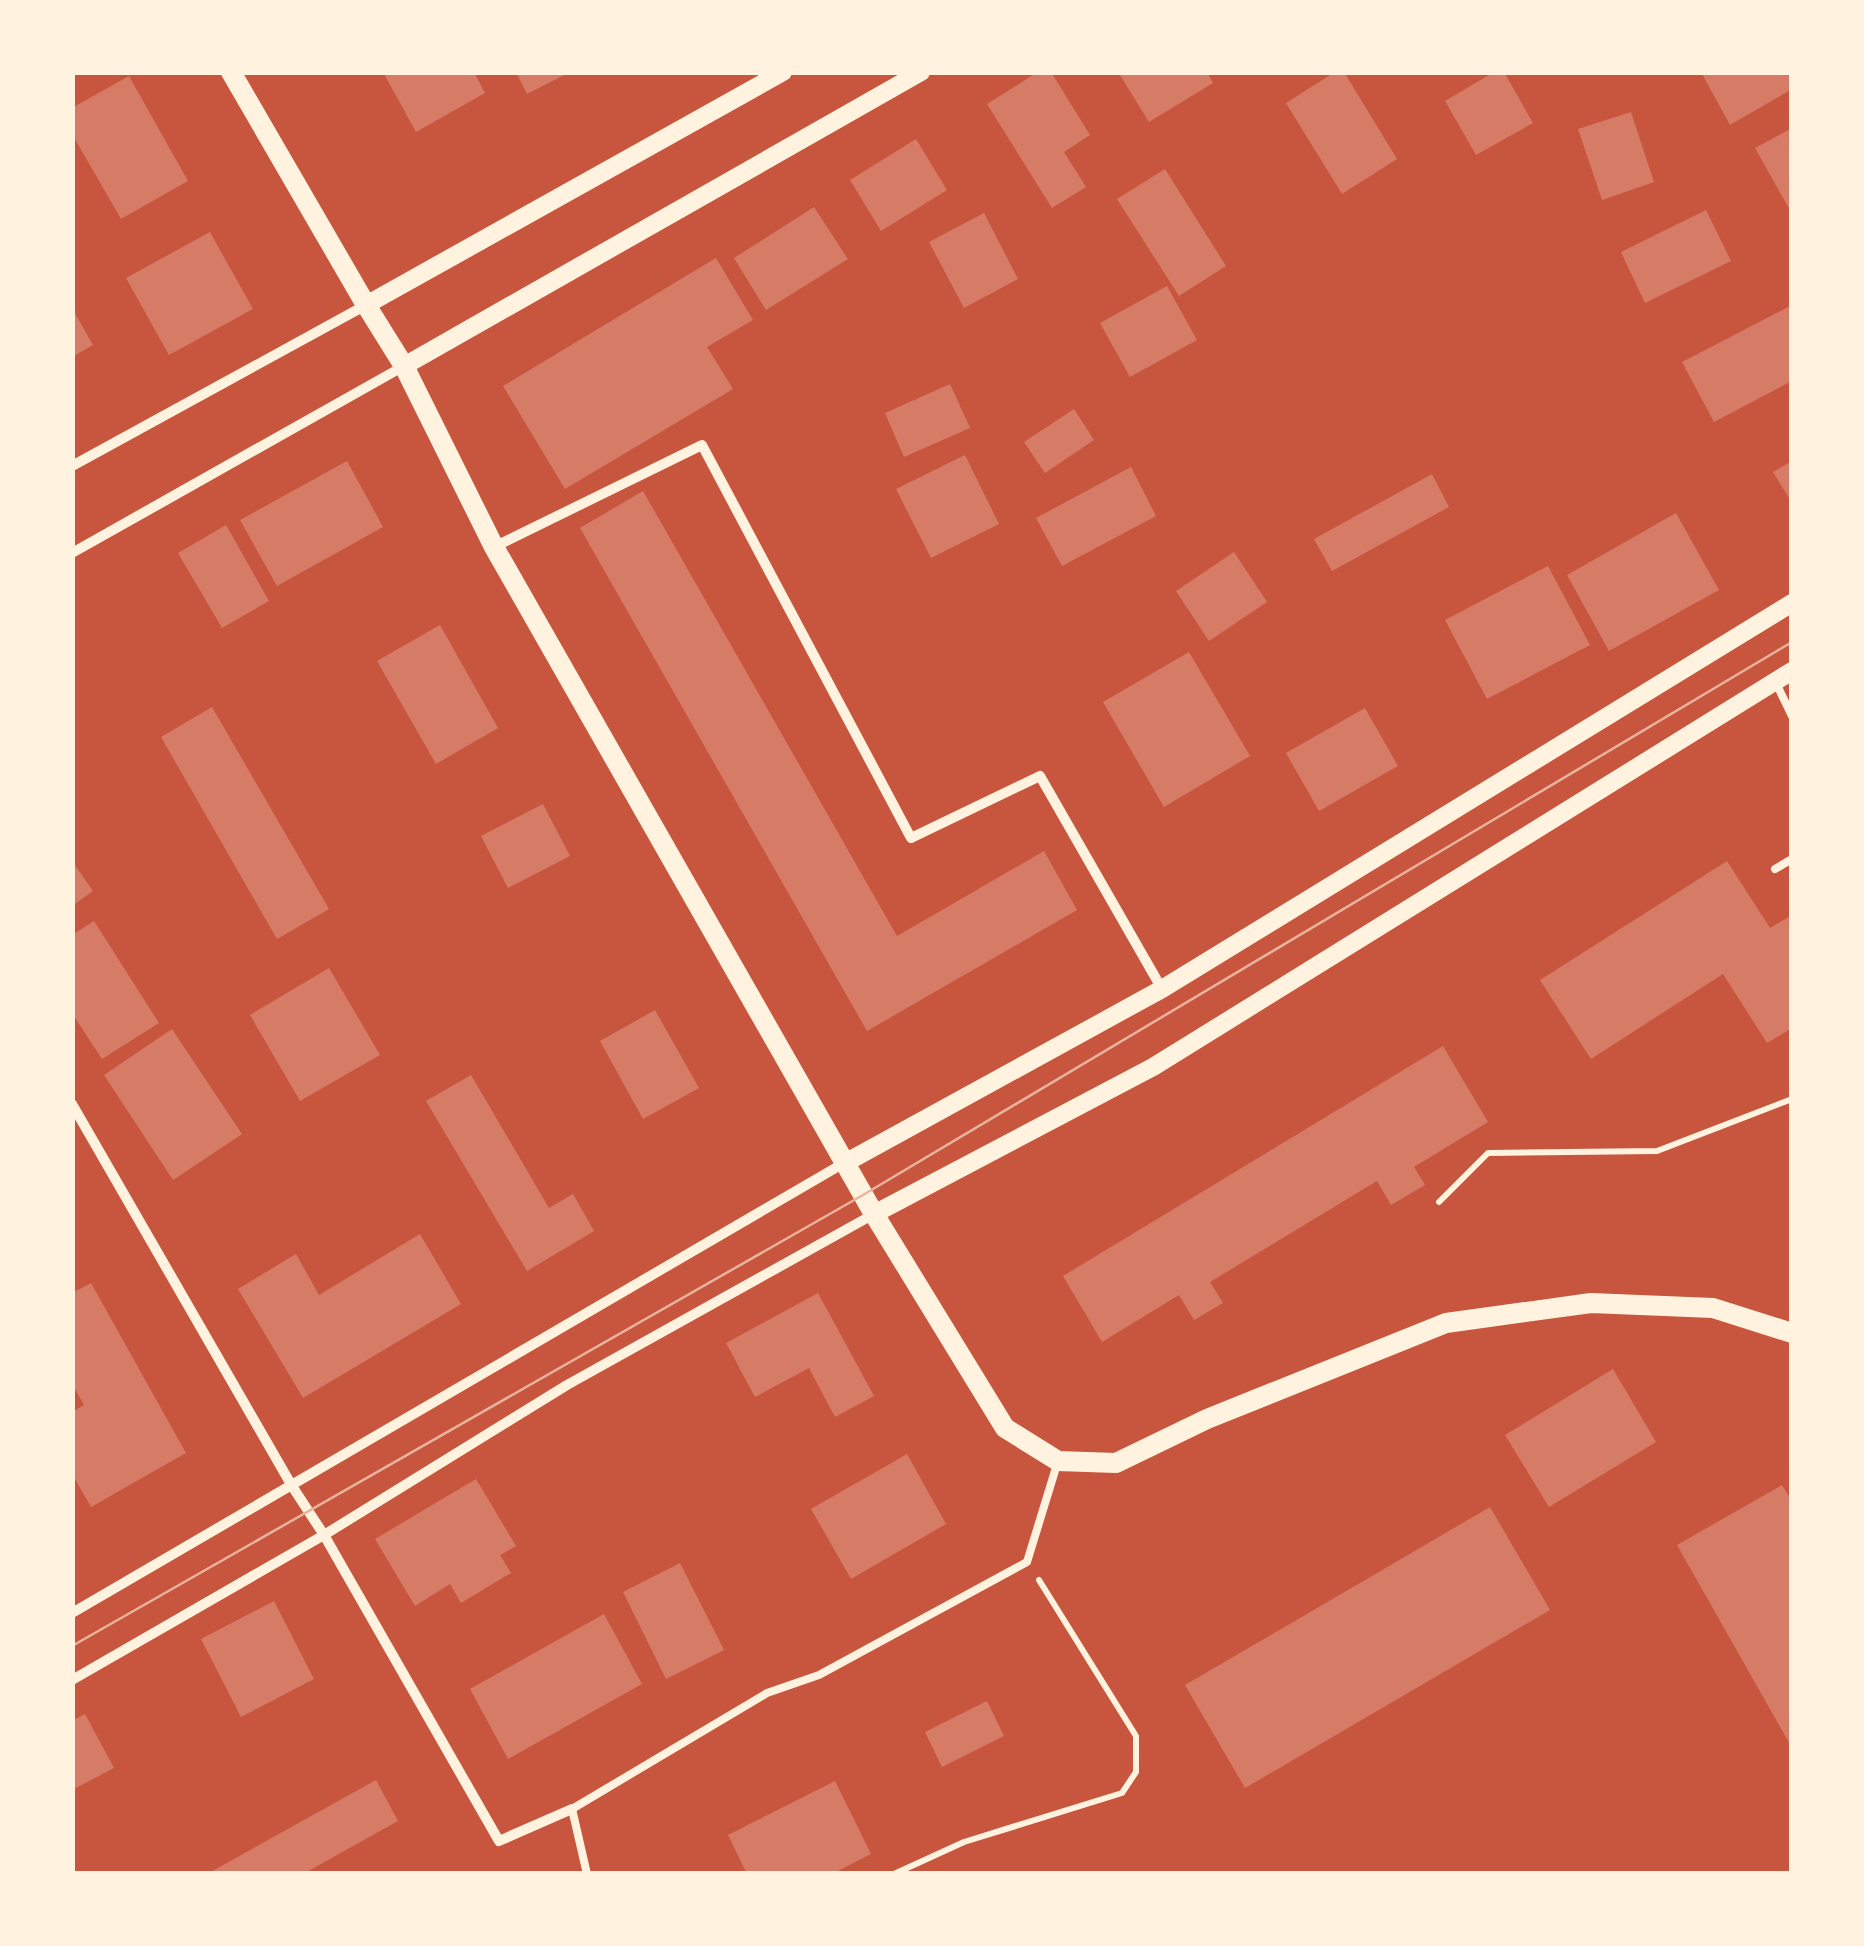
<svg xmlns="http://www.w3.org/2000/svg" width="1864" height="1946" font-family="'Times New Roman',serif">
<rect width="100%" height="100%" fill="#c8553d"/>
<path fill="#d67c66" d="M383 72H474L485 93 416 132Z
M516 72H570L527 94Z
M1038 72H1051L1090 135 1064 152 1086 187 1052 208 987 104Z
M1118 72H1207L1213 83 1149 122Z
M1335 72H1344L1397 159 1342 194 1286 103Z
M1494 72H1504L1533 123 1476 155 1445 101Z
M1701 72H1786L1792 81V89L1730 125Z
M129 76 188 181 121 219 72 134V108Z
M1631 112 1654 182 1602 200 1578 129Z
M1792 128V214L1755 148Z
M916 139 947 190 881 231 850 180Z
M1165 169 1226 266 1179 296 1117 199Z
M814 207 848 259 766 310 734 258Z
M1706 210 1731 261 1645 303 1621 252Z
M984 213 1018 279 964 308 929 242Z
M210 232 253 309 169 355 126 278Z
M716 258 753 320 707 347 733 389 565 489 503 386Z
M1167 286 1197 340 1130 377 1100 323Z
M1792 305V381L1714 422 1682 362Z
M72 308 93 345 72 357Z
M950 384 970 428 904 457 885 413Z
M1074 409 1094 440 1045 473 1024 442Z
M965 455 999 524 931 558 896 489Z
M347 461 383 527 277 586 240 520Z
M1792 461V503L1773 472Z
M1131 467 1156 516 1062 566 1036 518Z
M1432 474 1449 507 1332 571 1314 539Z
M643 491 897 936 1044 851 1077 910 867 1031 580 528Z
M1676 513 1719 590 1609 651 1567 575Z
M226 525 269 601 222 628 178 553Z
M1234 552 1267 602 1209 641 1176 591Z
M1548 566 1590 645 1487 699 1445 620Z
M440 625 498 728 436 764 377 661Z
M1189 652 1250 756 1164 807 1103 702Z
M212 707 329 909 277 939 161 737Z
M1365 708 1398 766 1319 811 1286 753Z
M543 804 570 856 508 888 481 836Z
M72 861 93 891 72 906Z
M1727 861 1770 928 1792 915V1028L1767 1043 1723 974 1591 1059 1540 980Z
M94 921 159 1023 102 1059 72 1013V935Z
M329 968 380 1055 300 1101 250 1015Z
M655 1010 699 1088 643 1119 600 1041Z
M172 1029 242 1134 173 1180 104 1075Z
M1443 1046 1488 1122 1414 1167 1425 1185 1391 1205 1377 1181 1210 1282 1223 1303 1194 1320 1179 1295 1102 1342 1063 1276Z
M471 1075 549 1208 573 1194 594 1231 527 1271 426 1101Z
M420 1234 461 1304 303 1398 238 1289 296 1254 319 1295Z
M91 1283 186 1453 91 1507 72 1474V1412L84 1405 72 1384V1293Z
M818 1293 874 1396 835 1417 809 1368 755 1397 726 1343Z
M1613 1369 1656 1442 1549 1507 1505 1435Z
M907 1454 946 1524 851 1579 811 1509Z
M476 1479 516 1546 500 1555 511 1573 461 1603 450 1584 415 1606 375 1539Z
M1782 1485 1792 1501V1748L1677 1545Z
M1490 1507 1550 1610 1245 1788 1185 1685Z
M680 1563 724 1650 666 1679 623 1592Z
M274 1601 314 1679 241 1717 201 1639Z
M604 1614 642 1684 508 1759 470 1689Z
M987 1701 1004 1736 942 1767 925 1732Z
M85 1714 114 1768 72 1790V1721Z
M376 1780 398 1821 303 1874H207Z
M835 1781 871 1854 832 1874H747L728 1835Z"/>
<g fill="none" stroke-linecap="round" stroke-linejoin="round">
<path stroke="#fff3e0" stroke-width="6" d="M1439 1202 1488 1153 1657 1151 1792 1099
M894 1874 964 1842 1122 1793 1136 1772V1736L1039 1580"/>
<path stroke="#fff3e0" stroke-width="8" d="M1775 681 1792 716
M1775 869 1792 859
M587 1874 572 1809 767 1693 819 1675 1027 1562 1058 1461"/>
<path stroke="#fff3e0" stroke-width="10" d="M72 466 366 305
M494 547 702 445 911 838 1040 776 1162 989
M72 553 404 366
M72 1104 292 1486 324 1535 499 1841 572 1809
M72 1613 844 1163
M72 1680 324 1535 567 1385 874 1214"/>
<path stroke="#fff3e0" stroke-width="18" d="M366 305 783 72
M404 366 921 72
M845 1163 1162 989 1792 603
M874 1214 1153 1067 1792 671"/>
<path stroke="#fff3e0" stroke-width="20" d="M231 72 366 305 404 366 494 547 874 1214 1005 1428 1058 1461 1116 1463 1207 1419 1446 1323 1591 1303 1713 1308 1792 1333"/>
<path stroke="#e9b49f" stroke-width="2.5" d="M72 1646 863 1195 1792 642"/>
</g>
<rect width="1864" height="1946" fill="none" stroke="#fff3e0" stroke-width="150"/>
</svg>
